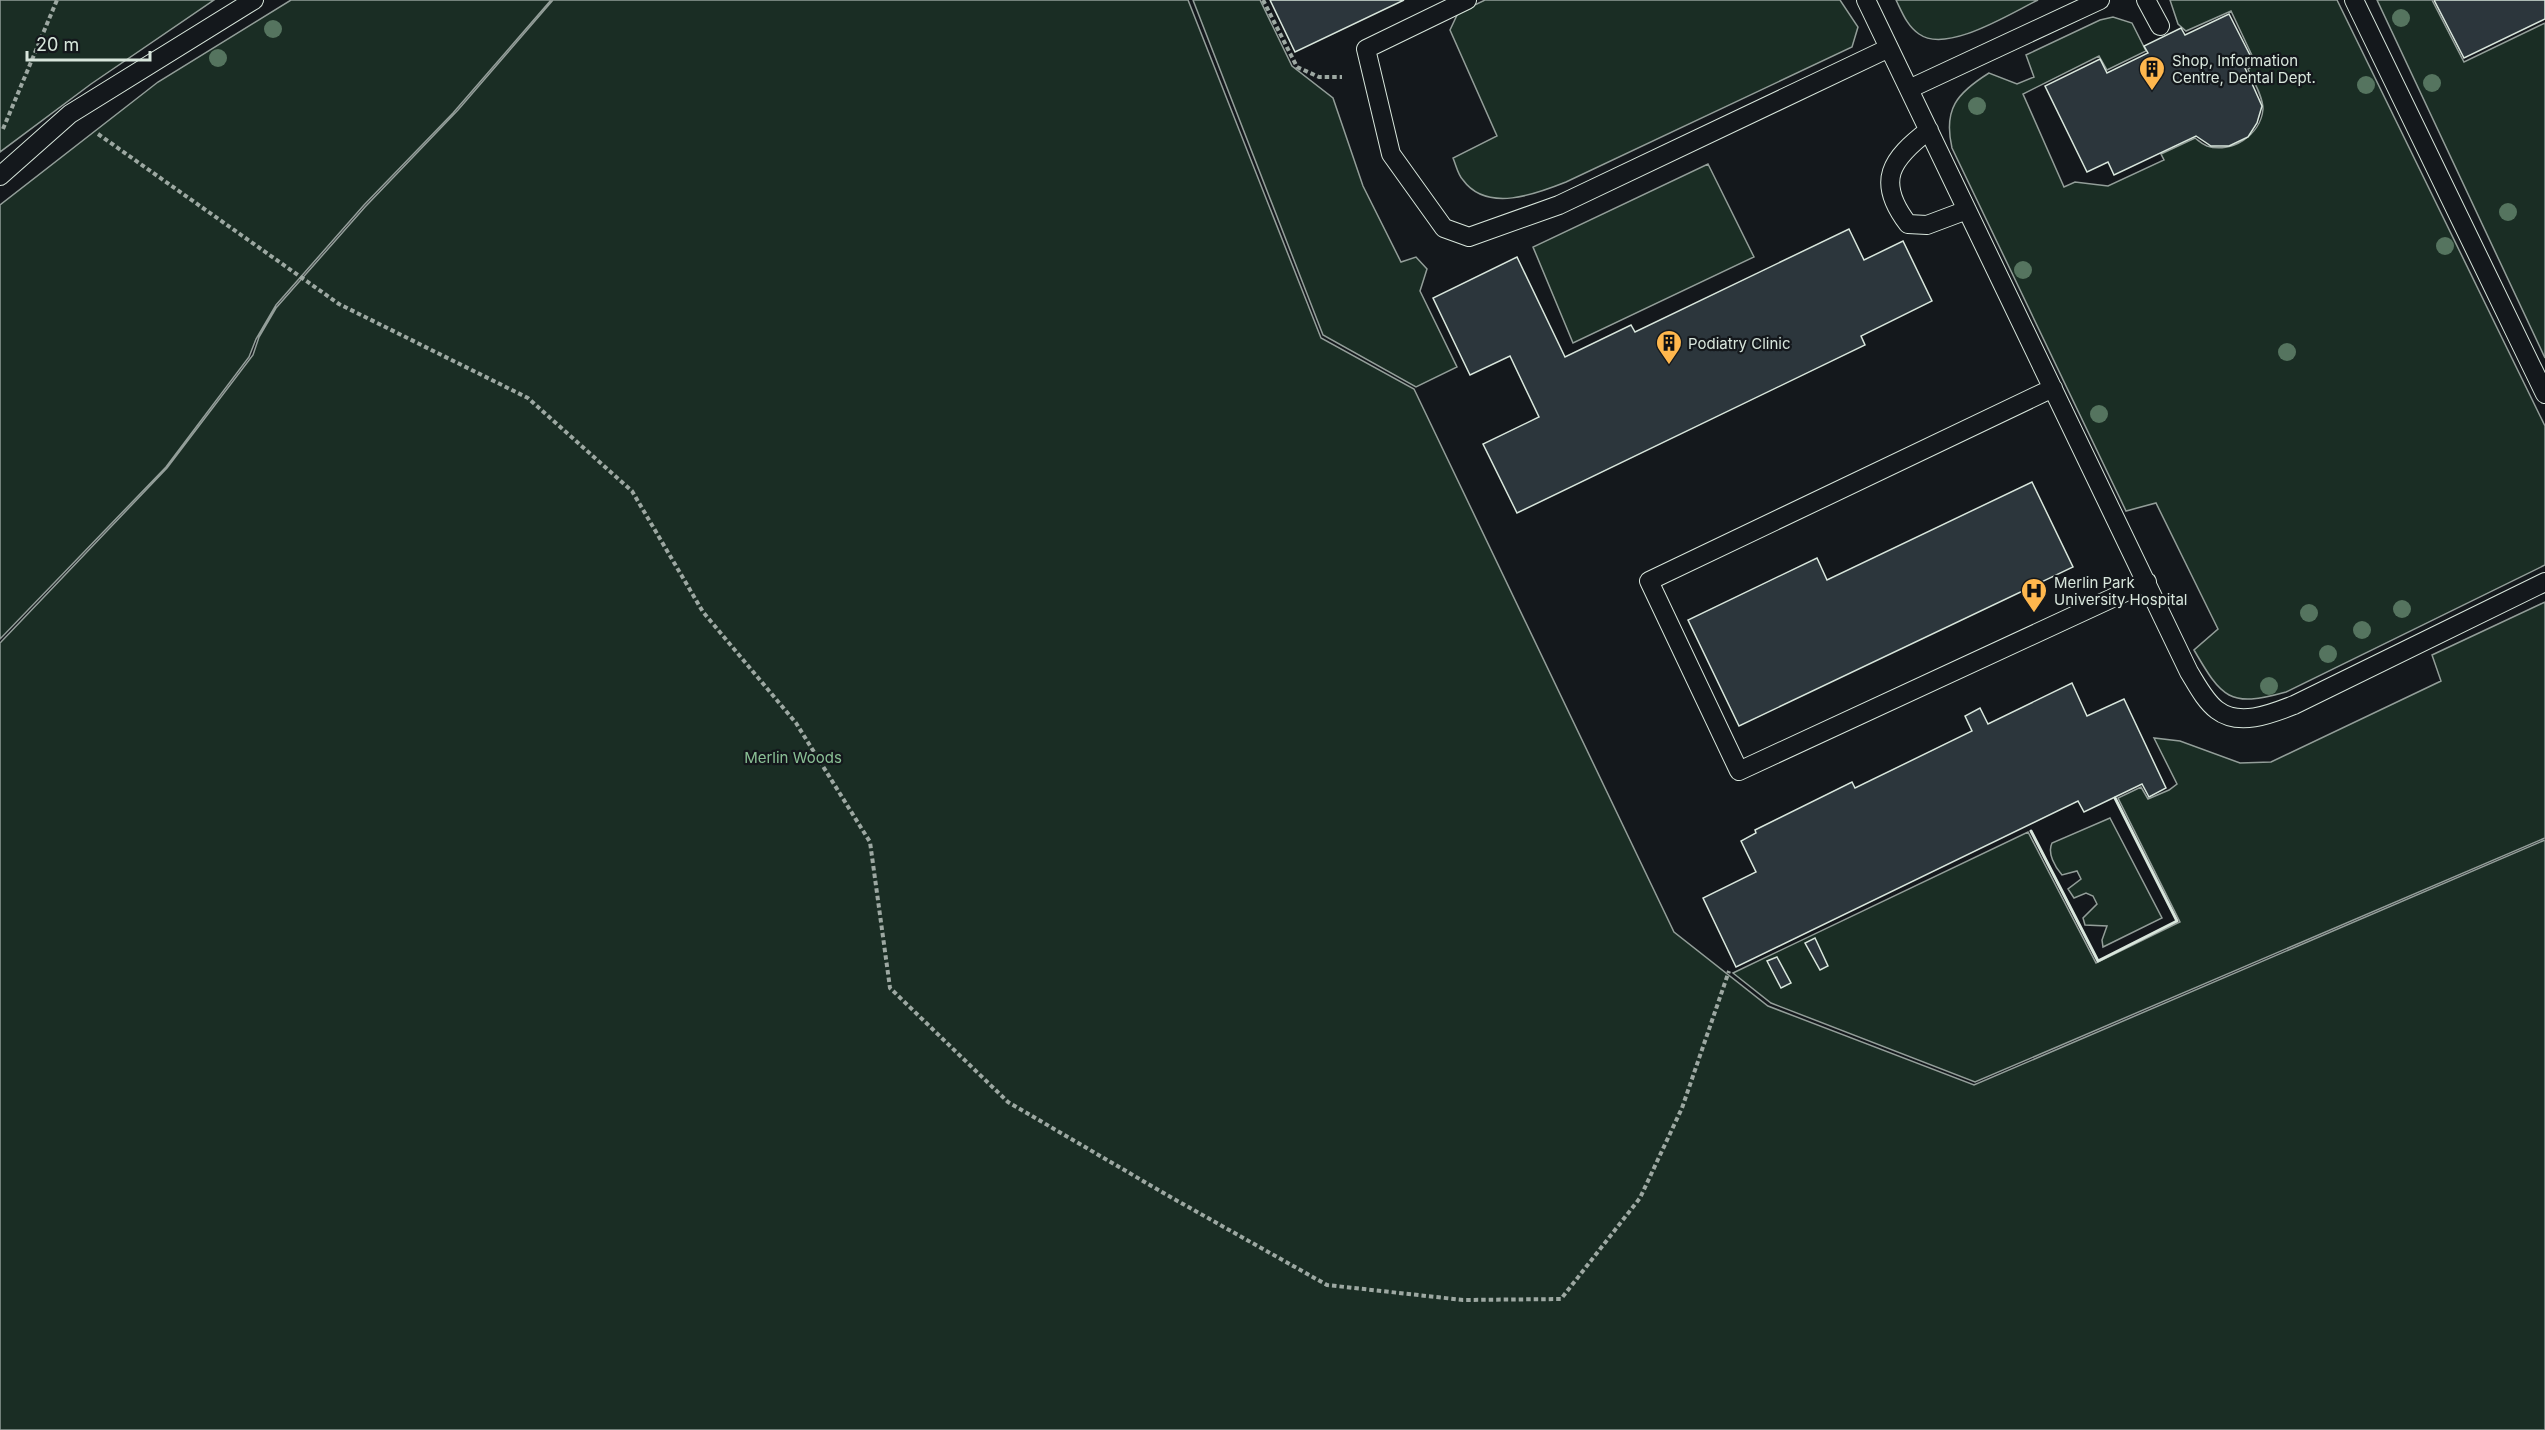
<svg xmlns="http://www.w3.org/2000/svg" width="2545" height="1430" font-family="Inter,sans-serif">
<rect width="100%" height="100%" fill="#14181c"/>
<path fill="#1a2d24" stroke="#939e99" stroke-width="1.5" d="M0 0H214L91 84 0 152Z
M291 0H551L453 113 364 205 276 305 256 339 249 357 166 467 0 639V205L158 82Z
M553 0H1188L1321 338 1414 389 1674 932 1768 1006 1974 1085 2545 840V1430H0V643L167 468 253 355 259 337 276 308 365 207 458 110Z
M1193 0H1260L1292 66 1333 98 1363 186 1401 262 1416 257 1427 269 1420 291 1457 367 1416 387 1323 335Z
M1485 0H1840L1858 27 1852 47 1566 182C1536 194 1487 213 1463 180 1458 175 1456 165 1453 158L1497 136 1450 30 1458 13Z
M1896 0H2038C2011 13 1947 54 1919 34 1907 26 1902 12 1896 0Z
M2170 0H2337L2545 426V565L2286 692C2229 708 2222 698 2194 650L2218 629 2156 503 2126 511 1952 148C1943 109 1957 93 1989 73L2017 84 2034 77 2026 55 2100 20 2113 17 2132 23 2146 51 2107 70 2099 56 2023 94 2064 187 2075 182 2108 186 2164 160 2161 154 2195 138C2199 141 2202 144 2207 146 2231 154 2261 135 2263 109 2263 96 2253 81 2248 69L2256 64 2231 11 2186 31 2178 24Z
M2377 0H2432L2464 62 2545 23V358Z
M1708 164 1754 257 1573 343 1533 247Z
M2545 602V838L1975 1082 1771 1003 1733 973 2028 832 2096 963 2180 922 2118 798 2141 787 2148 799 2169 790 2177 784 2154 738 2180 741 2240 763 2271 762 2441 681 2432 655Z
M2110 818 2162 918 2103 947 2102 940 2107 926 2085 925 2083 918 2097 904 2093 896 2086 893 2074 898 2068 889 2081 879 2077 871 2062 875C2055 867 2047 853 2052 843Z"/>
<path fill="#2c363c" stroke="#d8e6dc" stroke-width="1.5" d="M1270 0H1404L1295 52Z
M2434 0H2545V19L2464 58Z
M2229 14 2254 63 2245 68 2262 106 2257 123 2248 137 2229 146H2211L2196 136 2114 175 2108 162 2087 172 2045 86 2100 59 2107 73 2148 53 2144 46 2181 28 2185 35Z
M1849 229 1864 260 1903 241 1932 301 1861 336 1865 345 1517 513 1483 444 1539 417 1510 356 1470 375 1433 298 1517 257 1565 357 1631 325 1635 332Z
M2032 482 2073 567 1739 726 1688 620 1817 558 1827 580Z
M2072 683 2087 716 2124 699 2166 788 2149 797 2142 784 2084 812 2078 801 1736 967 1703 898 1756 872 1741 841 1756 833 1755 830 1852 782 1855 788 1972 731 1965 716 1980 708 1988 724Z
M1815 938 1828 966 1820 970 1805 943Z
M1777 957 1791 983 1781 988 1767 961Z"/>
<g fill="none" stroke-linecap="round" stroke-linejoin="round">
<defs>
<path id="service" d="M1467 0 1366 49 1391 154 1444 228 1469 237 1559 205 1889 48
M1866 0 2189 672C2197 685 2205 701 2217 710 2239 727 2271 714 2294 705L2545 582
M2146 0 2160 26
M2354 0 2545 394
M1909 89 2100 0
M1929 130C1891 159 1875 181 1908 224L1927 225 1967 210
M0 176 70 114 254 0
M2053 388 1649 581 1739 771 2147 582"/>
</defs>
<use href="#service" stroke="#d8e6dc" stroke-width="20"/>
<path stroke="#9da8a2" stroke-width="4" stroke-dasharray="4.5 3" stroke-linecap="butt" d="M1263 0 1297 67 1319 77H1342
M3 129 57 0
M98 134 339 304 528 398 632 491 703 612 796 723 870 842 890 988 1008 1102 1167 1195 1327 1285 1463 1300 1561 1299 1640 1198 1682 1108 1729 971"/>
<use href="#service" stroke="#14181c" stroke-width="18"/>
<path stroke="#d8e6dc" stroke-width="3" d="M2031 831 2098 961 2177 921 2115 798"/>
</g>
<g fill="#55745f">
<circle cx="2401" cy="18" r="9"/>
<circle cx="273" cy="29" r="9"/>
<circle cx="218" cy="58" r="9"/>
<circle cx="2432" cy="83" r="9"/>
<circle cx="2366" cy="85" r="9"/>
<circle cx="1977" cy="106" r="9"/>
<circle cx="2508" cy="212" r="9"/>
<circle cx="2445" cy="246" r="9"/>
<circle cx="2023" cy="270" r="9"/>
<circle cx="2287" cy="352" r="9"/>
<circle cx="2099" cy="414" r="9"/>
<circle cx="2402" cy="609" r="9"/>
<circle cx="2309" cy="613" r="9"/>
<circle cx="2362" cy="630" r="9"/>
<circle cx="2328" cy="654" r="9"/>
<circle cx="2269" cy="686" r="9"/>
</g>
<defs>
<symbol id="building-pin" viewBox="-11 -11 22 30"><path d="M0 17L-7.5 6A9.5 9.5 0 1 1 7.5 6Z" fill="#ffb74d" stroke="#14181c"/><path d="M-4-6H4V6H1V3H-1V6H-4ZM-2.5-4.3h1.7v1.8h-1.7ZM.8-4.3h1.7v1.8H.8ZM-2.5-1h1.7V.8h-1.7ZM.8-1h1.7V.8H.8Z" fill="#111"/></symbol>
<symbol id="hospital-pin" viewBox="-11 -11 22 30"><path d="M0 17L-7.5 6A9.5 9.5 0 1 1 7.5 6Z" fill="#ffb74d" stroke="#14181c"/><path d="M-5-5h3v3.5h4V-5h3V5h-3V1.5h-4V5h-3Z" fill="#111"/></symbol>
</defs>
<g fill-rule="evenodd">
<use href="#building-pin" x="2137" y="54" width="30" height="40"/>
<use href="#building-pin" x="1654" y="328" width="30" height="40"/>
<use href="#hospital-pin" x="2019" y="576" width="30" height="40"/>
</g>
<g text-anchor="middle" dominant-baseline="central" stroke-width="4.5" stroke-linejoin="round" paint-order="stroke">
<g font-size="15" fill="#d8e6dc" stroke="#14181c" text-anchor="start">
<text x="2172" y="60">Shop, Information<tspan x="2172" dy="17">Centre, Dental Dept.</tspan></text>
<text x="1688" y="343">Podiatry Clinic</text>
<text x="2054" y="582">Merlin Park<tspan x="2054" dy="17">University Hospital</tspan></text>
</g>
<g font-size="15" fill="#8ac095" stroke="#14181c">
<text x="793" y="757">Merlin Woods</text>
</g>
</g>
<path d="M27 51v9h123v-9" fill="none" stroke="#d8e6dc" stroke-width="3"/>
<text x="36" y="51" font-size="18" fill="#d8e6dc" stroke="#14181c" stroke-width="4.5" paint-order="stroke">20 m</text>
</svg>
